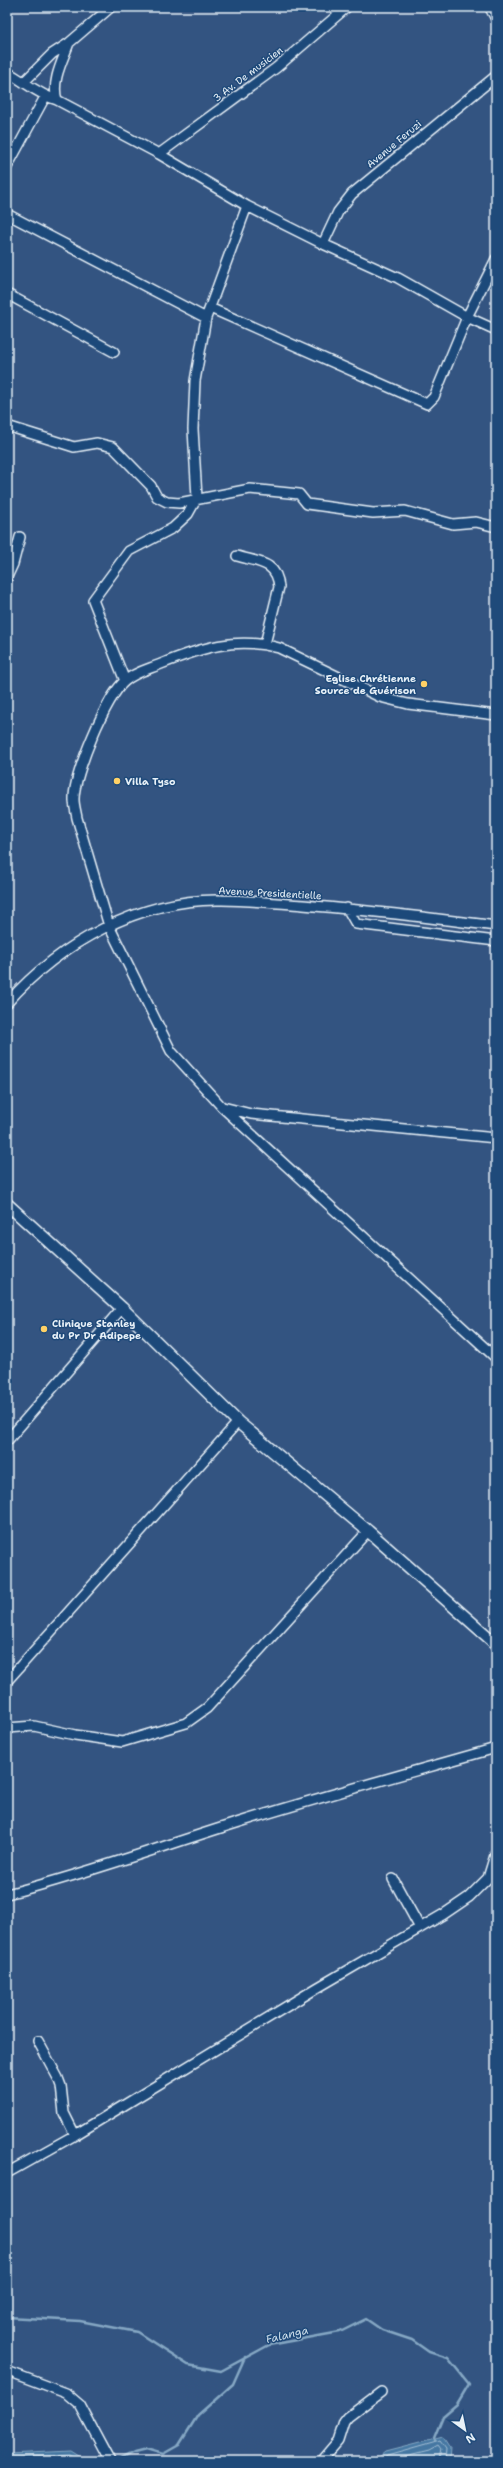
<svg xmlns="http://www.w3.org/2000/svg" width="503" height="2468" font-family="'Shantell Sans',sans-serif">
<rect width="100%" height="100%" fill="#335481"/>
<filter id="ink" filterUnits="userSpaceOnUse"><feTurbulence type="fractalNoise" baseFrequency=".025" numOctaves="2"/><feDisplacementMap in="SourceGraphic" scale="8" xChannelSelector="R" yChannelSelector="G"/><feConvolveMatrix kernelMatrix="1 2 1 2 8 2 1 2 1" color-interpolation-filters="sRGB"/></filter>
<g filter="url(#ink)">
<path fill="#4477a2" stroke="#86a8c4" d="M443 2437 450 2448 449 2461H374L385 2452Z
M71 2451 87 2461H7V2454Z"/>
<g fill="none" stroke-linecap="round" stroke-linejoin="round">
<path stroke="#a6c0d6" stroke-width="1" d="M7 2458 70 2455 81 2461
M380 2461 387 2456 440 2441 446 2449 445 2461
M389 2461 429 2451 438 2446 441 2450 439 2461"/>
<path stroke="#86a8c4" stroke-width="2.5" d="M7 2317 80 2321 137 2332 188 2365 221 2371 269 2345 340 2332 366 2319 382 2330 412 2340 429 2352 448 2358 469 2384 457 2404 443 2416 434 2438 435 2441
M118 2460 134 2452 146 2449 163 2454 179 2445 198 2415 233 2384 245 2357"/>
<defs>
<path id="minor" d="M490 8 496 19
M7 72C24 81 39 95 57 100L159 154 247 206 323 244 398 278 467 317 496 330
M25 81 52 54 69 43 111 7
M57 100C51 81 63 60 69 43
M159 154 276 68 347 7
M7 167 45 97
M7 214 206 318
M323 244 338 212 352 194 496 76
M7 294 114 352
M210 308 427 404 434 397 467 317 496 259
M7 426 74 447 97 443 113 447 151 486 157 497 167 502 179 503 250 489 299 494 307 504 373 513 405 511 453 524 476 522 496 527
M237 556C257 562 277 561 279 587L265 644
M7 577 13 564 20 537
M125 681 93 600 129 551 173 528 188 514 197 498 193 429 195 381 206 318 247 206
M496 715 408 704 380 697 279 648C236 636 201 648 161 664 149 669 135 672 125 681 107 695 73 776 74 800 74 805 76 812 77 818L109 926 171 1051 222 1107 496 1358
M347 908 356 924 496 941
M7 1003C60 943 140 898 222 900 249 900 276 903 303 905 368 910 432 918 496 926
M223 1107 251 1114 496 1138
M7 1441 122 1308
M7 1681 238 1422
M7 1728 34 1726 75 1735 122 1742 186 1723 207 1708 368 1531
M393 1879 420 1928
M7 1894C87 1874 165 1845 243 1821 327 1795 412 1772 496 1748
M38 2041 58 2078 61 2086 64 2113 75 2135
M7 2173 75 2135 317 1988 444 1914 469 1897 488 1878 496 1852
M7 2371 66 2393 80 2405 110 2461
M321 2461 338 2441 344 2422 348 2417 381 2392"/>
<path id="tertiary" d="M7 1204 122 1308 238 1422 368 1531 496 1644"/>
</defs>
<use href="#minor" stroke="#e8f1f8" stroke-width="12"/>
<use href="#tertiary" stroke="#e8f1f8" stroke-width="14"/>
<use href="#minor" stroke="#1f4a7a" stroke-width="9"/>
<use href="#tertiary" stroke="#1f4a7a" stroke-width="11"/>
</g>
</g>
<g fill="#ffd166" stroke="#1f4a7a" stroke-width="1.5">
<circle cx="424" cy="684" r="4"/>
<circle cx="117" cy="781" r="4"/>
<circle cx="44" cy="1329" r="4"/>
</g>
<g text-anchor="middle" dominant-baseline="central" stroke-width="3" stroke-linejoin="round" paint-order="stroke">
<g font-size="10" fill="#e8f1f8" stroke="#1f4a7a">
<text transform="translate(248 74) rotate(-37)">3 Av. De musicien</text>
<text transform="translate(394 144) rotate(-40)">Avenue Feruzi</text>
<text transform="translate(270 893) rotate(3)">Avenue Presidentielle</text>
</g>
<g font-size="10" font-weight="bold" fill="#e8f1f8" stroke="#1f4a7a" text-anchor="start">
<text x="416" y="678" text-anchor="end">Eglise Chrétienne<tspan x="416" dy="12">Source de Guérison</tspan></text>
<text x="125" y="781">Villa Tyso</text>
<text x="52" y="1323">Clinique Stanley<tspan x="52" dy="12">du Pr Dr Adipepe</tspan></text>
</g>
<g font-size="11" font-style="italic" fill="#cfdfeb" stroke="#1f4a7a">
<text transform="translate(287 2335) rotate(-13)">Falanga</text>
</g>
</g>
<rect width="503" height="2468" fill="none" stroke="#1f4a7a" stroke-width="24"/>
<rect x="12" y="12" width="479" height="2444" fill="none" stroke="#e8f1f8" stroke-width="1.5" filter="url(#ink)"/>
<g transform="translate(465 2430) rotate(147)" stroke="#1f4a7a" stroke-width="3" paint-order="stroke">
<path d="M0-3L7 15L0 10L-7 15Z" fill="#e8f1f8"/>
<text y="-6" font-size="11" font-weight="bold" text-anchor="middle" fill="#e8f1f8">N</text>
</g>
</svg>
